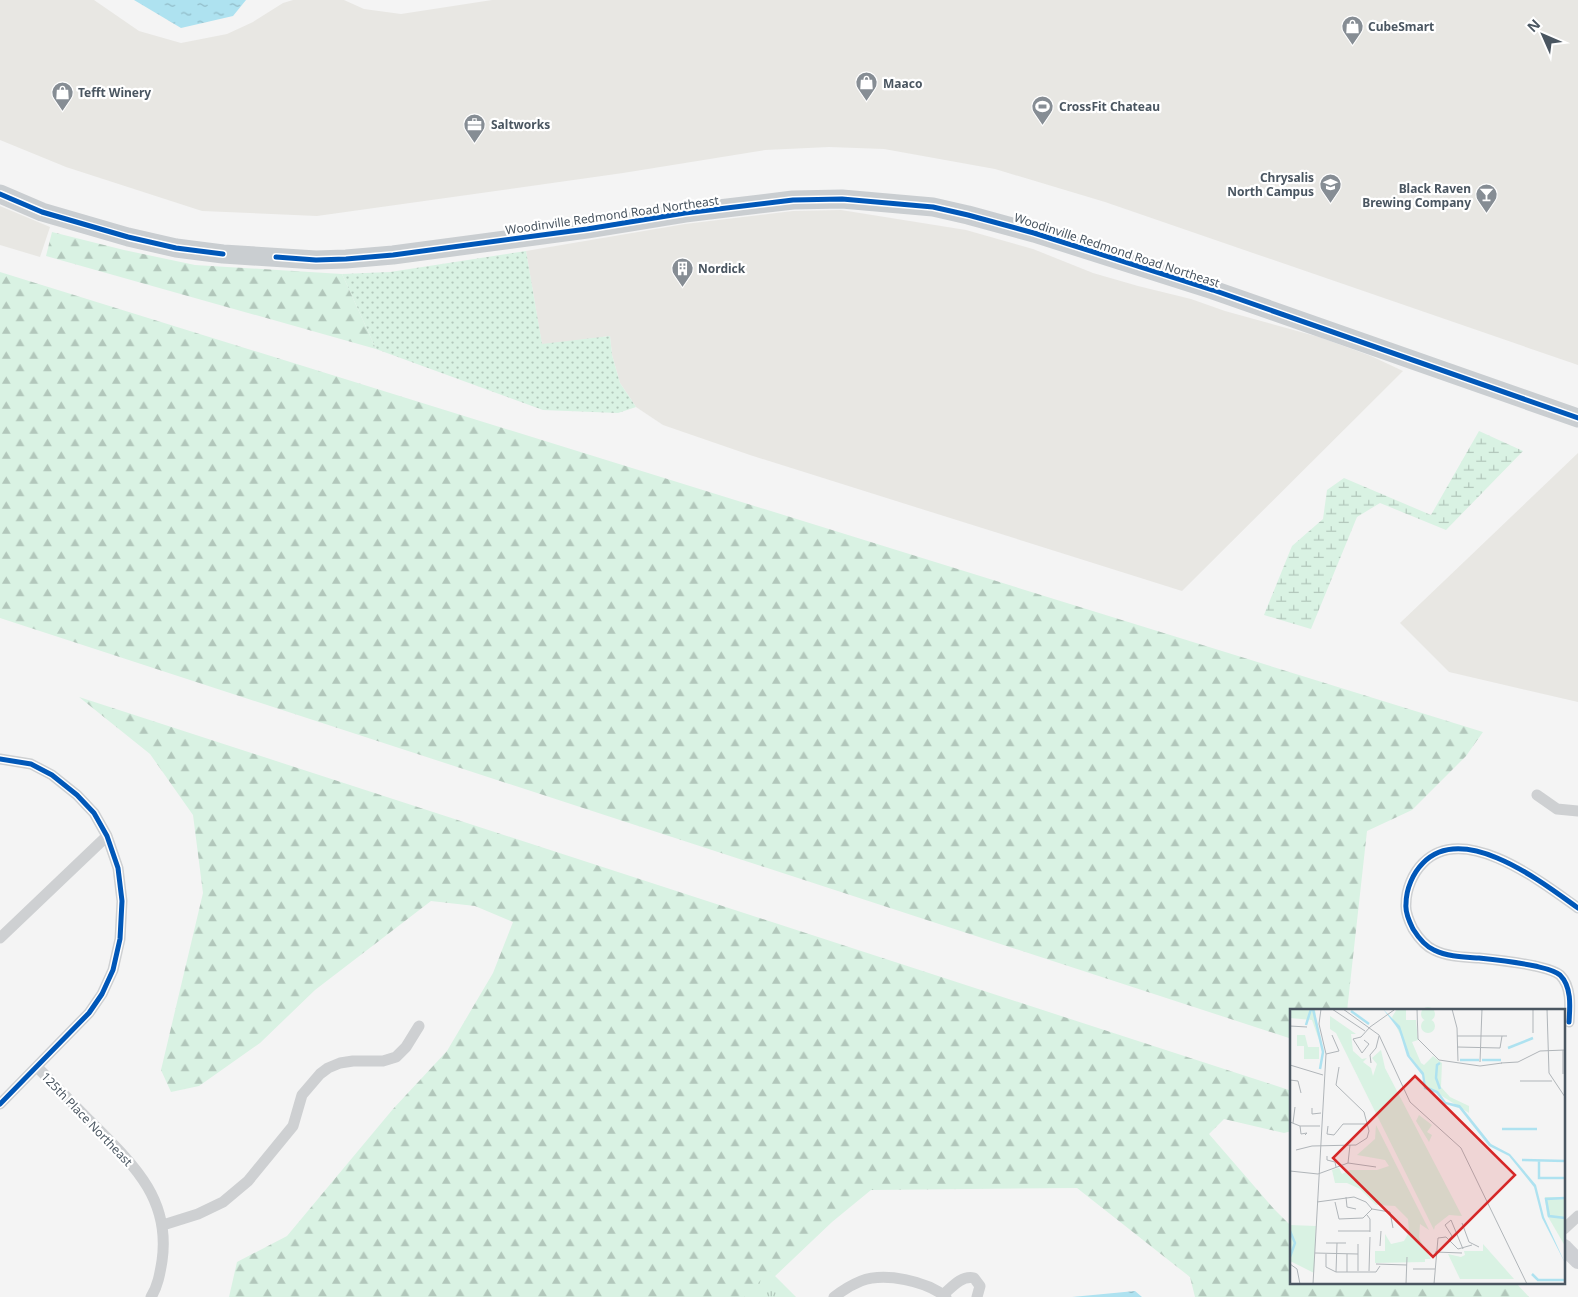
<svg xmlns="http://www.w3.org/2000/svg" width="1578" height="1297" font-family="'Noto Sans',sans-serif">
<defs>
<pattern id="grass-dots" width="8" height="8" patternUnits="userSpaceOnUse" patternTransform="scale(1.25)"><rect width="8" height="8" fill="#d9f2e3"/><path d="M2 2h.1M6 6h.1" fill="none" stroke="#b2c7bb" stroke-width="1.8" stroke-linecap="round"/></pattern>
<pattern id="forest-firs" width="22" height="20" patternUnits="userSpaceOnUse" patternTransform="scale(1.25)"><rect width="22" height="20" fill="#d9f2e3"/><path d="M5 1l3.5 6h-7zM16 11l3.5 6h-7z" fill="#b2c7bb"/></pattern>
<pattern id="wetland-marsh" width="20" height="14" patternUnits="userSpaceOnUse" patternTransform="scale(1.25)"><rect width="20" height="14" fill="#d9f2e3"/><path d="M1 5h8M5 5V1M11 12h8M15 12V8" fill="none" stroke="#b2c7bb"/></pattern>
<pattern id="park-tufts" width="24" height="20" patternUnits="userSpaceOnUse" patternTransform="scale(1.25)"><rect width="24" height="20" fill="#d9f2e3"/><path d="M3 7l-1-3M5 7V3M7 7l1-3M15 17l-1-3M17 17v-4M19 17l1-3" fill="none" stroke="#b2c7bb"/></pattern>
<pattern id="water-ripples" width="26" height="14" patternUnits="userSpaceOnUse" patternTransform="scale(1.25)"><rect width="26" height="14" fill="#aee2f0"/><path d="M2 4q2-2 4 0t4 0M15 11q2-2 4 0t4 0" fill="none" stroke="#90bac6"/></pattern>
</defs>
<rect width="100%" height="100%" fill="#f4f4f4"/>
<path fill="#e8e7e3" d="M0 0H94L139 31 181 43 227 34 253 22 283 3 293 0H344L364 9 401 14 492 0H1578V365L1105 202 995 169 884 149 829 147 765 150 623 173 317 216 202 211 66 167 0 140Z
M0 206 50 227 40 257 0 245Z
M841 210 966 230 1033 249 1093 273 1138 286 1191 299 1225 311 1319 337 1371 356 1403 371 1182 591 750 455 663 425 636 407 620 383 612 355 610 336 542 345 526 251 685 224 793 211Z
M1578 453V702L1449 672 1400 623Z"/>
<path fill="url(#grass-dots)" d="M526 251 542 344 610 336 612 355 620 383 636 407 618 413 543 410 376 349 342 274 390 272Z"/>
<path fill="url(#forest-firs)" d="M52 232 124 250 195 265 342 274 376 349 46 256Z
M0 272 1483 732 1466 756 1412 810 1367 831 1347 1011H1292V1039L0 618Z
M79 697 1292 1091V1131L1284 1133 1224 1119 1209 1134 1274 1209 1292 1227V1283H1516L1529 1297H1195L1190 1277 1077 1188 871 1190 832 1222 753 1297H229L237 1262 287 1236 393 1109 447 1051 493 973 513 922 475 906 431 901 315 990 260 1043 199 1086 171 1092 161 1070 203 893 193 815 150 754Z"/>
<path fill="url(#wetland-marsh)" d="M1479 431 1523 451 1446 530 1380 503 1357 517 1311 629 1264 615 1292 546 1323 519 1327 490 1344 478 1431 515Z"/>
<path fill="url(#park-tufts)" d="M770 1271 796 1297H744Z"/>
<path fill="url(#water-ripples)" d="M134 0H246L233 16 181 28Z
M1135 1291 1142 1297H1072Z"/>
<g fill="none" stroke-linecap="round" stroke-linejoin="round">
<path stroke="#ced0d2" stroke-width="11" d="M0 759 31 764 52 775 77 795 94 813 107 836 118 868 122 901 120 939 113 970 102 994 89 1013 0 1104
M1537 795 1557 809 1578 811
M0 938 107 836
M1569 1022C1570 1007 1572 987 1560 975 1554 970 1543 968 1535 966 1516 962 1498 960 1479 958 1464 957 1448 957 1434 950 1425 946 1418 937 1413 929 1409 921 1405 912 1406 904 1406 889 1413 873 1423 863 1464 821 1543 883 1578 908
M37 1067C56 1086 74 1105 93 1124 133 1164 171 1199 162 1261 160 1273 158 1286 151 1297
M163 1225 198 1214 223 1202 248 1181 293 1126 302 1095 320 1074 328 1068 340 1063 353 1061H383L396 1057 406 1047 419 1026
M1564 1229 1578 1216
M943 1295C952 1287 962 1275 974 1278L980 1286 977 1297
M834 1297C843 1290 851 1285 861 1281 885 1272 926 1281 946 1297"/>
<path stroke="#ced0d4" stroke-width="16" d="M1564 1247 1578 1261"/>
<path stroke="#caced1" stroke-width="19" d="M0 194 42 212 128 237 176 248 223 254 316 260 346 259 393 255 587 229 685 213 793 200 842 199 933 207 968 215 1034 233 1213 290 1578 418"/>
<defs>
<path id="cycleway" d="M0 194 42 212 128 237 176 248 223 254
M276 257 316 260 346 259 393 255 587 229 685 213 793 200 842 199 933 207 968 215 1034 233 1213 290 1578 418
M0 759 31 764 52 775 77 795 94 813 107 836 118 868 122 901 120 939 113 970 102 994 89 1013 0 1104
M1569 1022C1570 1007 1572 987 1560 975 1554 970 1543 968 1535 966 1516 962 1498 960 1479 958 1464 957 1448 957 1434 950 1425 946 1418 937 1413 929 1409 921 1405 912 1406 904 1406 889 1413 873 1423 863 1464 821 1543 883 1578 908"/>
</defs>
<use href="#cycleway" stroke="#fff" stroke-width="8"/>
<use href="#cycleway" stroke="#0057b8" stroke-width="5"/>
</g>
<defs>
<symbol id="shop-pin" viewBox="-11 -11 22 30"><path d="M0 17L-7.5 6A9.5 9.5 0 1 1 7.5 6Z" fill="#868d94" stroke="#fff"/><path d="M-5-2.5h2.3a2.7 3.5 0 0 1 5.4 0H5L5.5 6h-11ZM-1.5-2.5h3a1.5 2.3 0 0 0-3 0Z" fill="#fff"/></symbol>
<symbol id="stadium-pin" viewBox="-11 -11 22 30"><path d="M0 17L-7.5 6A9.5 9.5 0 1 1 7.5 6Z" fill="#868d94" stroke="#fff"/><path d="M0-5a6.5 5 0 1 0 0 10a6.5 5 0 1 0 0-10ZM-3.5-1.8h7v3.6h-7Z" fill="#fff"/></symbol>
<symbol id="office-pin" viewBox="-11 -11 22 30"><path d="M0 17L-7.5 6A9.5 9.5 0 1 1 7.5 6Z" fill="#868d94" stroke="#fff"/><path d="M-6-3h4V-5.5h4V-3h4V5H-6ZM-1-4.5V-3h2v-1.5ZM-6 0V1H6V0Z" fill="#fff"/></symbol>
<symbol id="school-pin" viewBox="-11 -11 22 30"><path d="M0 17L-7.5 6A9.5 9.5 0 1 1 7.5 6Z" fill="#868d94" stroke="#fff"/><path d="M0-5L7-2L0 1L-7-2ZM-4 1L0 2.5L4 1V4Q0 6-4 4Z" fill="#fff"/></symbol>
<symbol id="bar-pin" viewBox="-11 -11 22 30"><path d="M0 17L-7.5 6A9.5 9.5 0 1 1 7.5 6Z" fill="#868d94" stroke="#fff"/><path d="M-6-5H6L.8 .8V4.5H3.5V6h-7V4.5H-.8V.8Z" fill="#fff"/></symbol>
<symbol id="building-pin" viewBox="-11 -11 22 30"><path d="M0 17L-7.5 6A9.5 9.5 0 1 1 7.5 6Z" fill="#868d94" stroke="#fff"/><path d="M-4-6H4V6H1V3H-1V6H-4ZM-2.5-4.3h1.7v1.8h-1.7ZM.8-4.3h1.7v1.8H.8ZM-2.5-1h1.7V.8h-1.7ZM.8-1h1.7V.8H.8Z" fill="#fff"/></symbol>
</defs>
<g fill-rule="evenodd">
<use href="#shop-pin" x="1340" y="14" width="25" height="34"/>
<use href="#shop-pin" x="854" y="70" width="25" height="34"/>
<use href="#shop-pin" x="50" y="80" width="25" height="34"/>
<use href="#stadium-pin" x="1030" y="94" width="25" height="34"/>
<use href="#office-pin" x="462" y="112" width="25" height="34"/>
<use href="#school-pin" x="1318" y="172" width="25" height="34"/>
<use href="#bar-pin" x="1474" y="182" width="25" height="34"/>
<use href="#building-pin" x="670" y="256" width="25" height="34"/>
</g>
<g text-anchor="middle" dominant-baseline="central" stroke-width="4.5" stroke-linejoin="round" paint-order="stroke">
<g font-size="12" font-weight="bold" fill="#4a5661" stroke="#fff" text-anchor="start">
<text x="1368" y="26">CubeSmart</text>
<text x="883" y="83">Maaco</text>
<text x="78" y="92">Tefft Winery</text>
<text x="1059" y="106">CrossFit Chateau</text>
<text x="491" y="124">Saltworks</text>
<text x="1314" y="177" text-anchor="end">Chrysalis<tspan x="1314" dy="14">North Campus</tspan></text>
<text x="1471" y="188" text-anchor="end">Black Raven<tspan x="1471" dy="14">Brewing Company</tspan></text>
<text x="698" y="268">Nordick</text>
</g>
<g font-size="12" fill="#4a5661" stroke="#fff">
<text transform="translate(612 215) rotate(-8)">Woodinville Redmond Road Northeast</text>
<text transform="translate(1117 250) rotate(18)">Woodinville Redmond Road Northeast</text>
<text transform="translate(87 1119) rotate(46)">125th Place Northeast</text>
</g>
</g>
<g transform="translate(1290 1009)">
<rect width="275" height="275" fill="#f4f4f4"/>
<path d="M129 106 142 116 137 123 142 126 139 133 126 112Z" fill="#d9f2e3"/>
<path d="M0 0H25L29 31 22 11 0 9ZM40 7 66 25H61L63 42 72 50 77 49 73 53 81 59 83 67 87 55 82 49 91 41 95 59 172 207 159 206 145 217 144 221 46 24 40 20ZM7 26H15L18 38H29V50H14V37H7ZM86 116 139 221 130 215 129 229 141 250H135V253L85 254V242H95V225L101 235 114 232 119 223 118 210 105 197 86 196 70 180 57 174H45L42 161 49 159 52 165 60 161H87L99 157 95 151 67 146 85 130ZM193 235 224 270H170L158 245 171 248 175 246 174 242H193Z" fill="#d9f2e3"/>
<path d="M107 0H116V11H126L128 31 122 33 131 54 134 56 143 47 152 54 151 78 160 88 179 97V104L136 77 132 62 120 47 102 8ZM255 188H275V237L257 206ZM0 216 26 217 24 264 0 252Z" fill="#d9f2e3"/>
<path d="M131 5a7 7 0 1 1 14 0a7 7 0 1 1-14 0ZM131 17a7 7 0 1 1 14 0a7 7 0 1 1-14 0Z" fill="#d9f2e3"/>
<path d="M93 0 110 17 120 47 134 64 136 77 148 82 156 93 170 96 201 135 220 145 246 176 254 208 275 254 252 209 244 178 219 147 199 137 169 99 155 95 146 84 134 80 132 66 117 47 109 21Z" fill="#aee2f0"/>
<path fill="none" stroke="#aee2f0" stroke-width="2.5" d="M23 0 33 43 30 60M61 2 79 15M16 16 21 0M218 39 243 29M170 51H189M192 51H211M150 54 147 56 146 69 150 80M212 120H247M232 151 275 152M249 151V169H275M275 189 256 190 259 207 275 209M0 222 5 234 0 248M242 265 248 271H275"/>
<path fill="none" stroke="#b0b5b9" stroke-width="1" d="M42 0 75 22M53 0 89 26 120 93 171 139 237 275M127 0 128 30 149 51 190 57 212 54M162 0 167 19 168 52M243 0V24M257 0 259 64 275 88M0 17 17 18M80 18 104 1M167 27H217M74 31 79 35 72 44 63 30 71 28 80 18M167 38 210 39 212 27M273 41V65M36 45 49 42 42 26M190 53 192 0M81 54 80 46 86 39 89 27M211 54 228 53 250 42 275 41M0 56 33 66M0 71 8 72 11 84M230 72H262M22 99V105L31 104M0 113 10 117H30M3 114 5 98M53 115H77M10 117 11 125 17 124 15 126M38 117 37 125 44 126 53 115M6 141 22 137 66 136 77 129 79 122 74 103 46 76 49 58M37 147V151L45 153 46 158M58 154 86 158M58 154 60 136M0 162 28 165M28 165 58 154M56 188 57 198 66 200M27 193 64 188 76 193 82 200M45 193 49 210 73 209 82 200M82 200 100 203 103 219M77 206 80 210V223M172 214 179 233 189 238M48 222H80M159 230 162 227 155 216 161 211 173 240M36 234H56M68 235V262M90 237 91 222M145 243 172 244M25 244 68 245M36 245V258L46 263H86L90 257M0 255 7 260 10 275M86 255 117 256M123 260H145M79 262 80 228M46 263 47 234M57 263V245M23 275 36 45 29 15 31 0M116 275 117 248M144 275 148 229 156 228 168 240 182 236"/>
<path fill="#d62828" fill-opacity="0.15" stroke="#d62828" stroke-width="2.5" d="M125 67 225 166 143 248 43 149Z"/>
<rect width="275" height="275" fill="none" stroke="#4a5661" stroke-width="2.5"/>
</g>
<g transform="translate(1543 35) rotate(315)" stroke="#ffffff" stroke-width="4" paint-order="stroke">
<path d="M0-4L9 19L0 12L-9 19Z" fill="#4a5661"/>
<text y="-8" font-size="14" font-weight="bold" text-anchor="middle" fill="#4a5661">N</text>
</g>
</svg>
